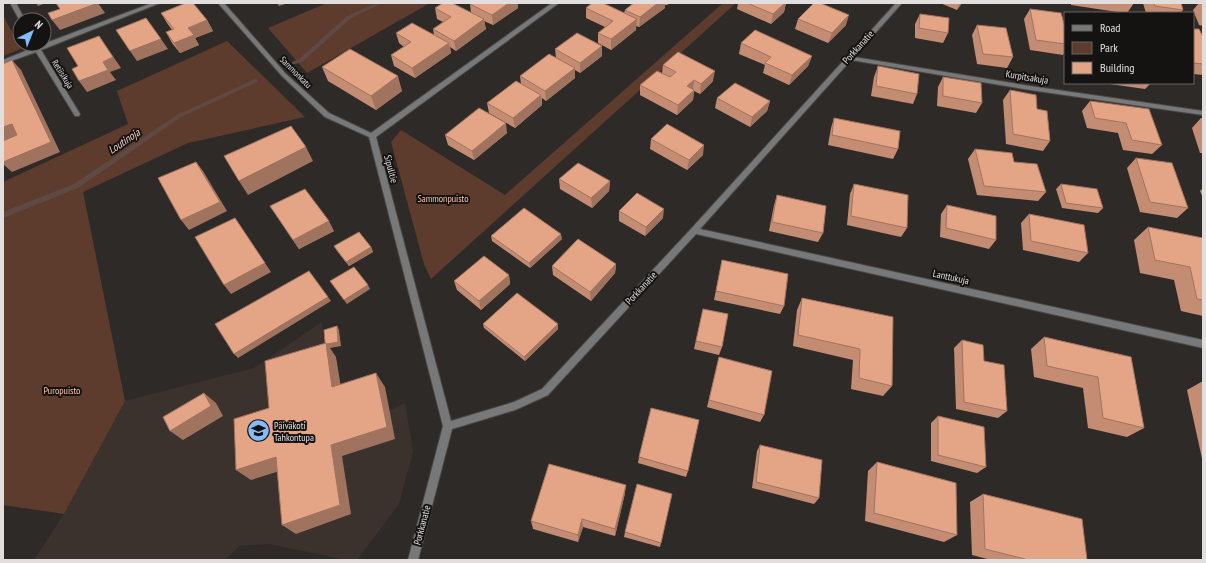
<svg xmlns="http://www.w3.org/2000/svg" width="1206" height="563" font-family="'PT Sans Narrow',sans-serif">
<rect width="100%" height="100%" fill="#2e2a28"/>
<path fill="#3c322d" d="M322 322 325 360 336 357 343 400 385 387 390 410 405 403 413 451 399 504 357 560H346L269 544 239 546 225 560H34L64 514 125 401 254 368Z"/>
<path fill="#5d3c2d" d="M327 3H430L307 73 268 28Z
M723 3H736L431 279 424 264 391 142 401 130 505 195Z
M3 15 21 49 3 56Z
M227 41 305 117 188 143 83 192 125 401 64 514 3 505V182L128 124 117 91Z"/>
<g fill="none" stroke-linecap="round" stroke-linejoin="round">
<path fill="#5f4a43" fill-rule="evenodd" d="M376 3H383L351 18 303 61 296 64H292V62L299 59 347 16Z
M255 79 257 80V82L181 117 78 188 3 218V212L74 184 177 115Z"/>
<defs>
<path id="street" d="M10 3H16L25 20H20V21Z
M152 3H160L41 50 80 114 79 116H75L36 52 3 64V60L33 48 31 44H37L38 46Z
M218 3H224L286 74 329 113 371 133 552 3H559L376 137 451 421 514 402 542 389 691 229 845 59 846 57 848 56 896 3H902L854 57 1030 86 1203 111V115L1030 90 851 60 700 229 1203 340V348L696 234 548 395 515 410 452 429 418 560H408L443 426 369 137 325 117 282 76Z"/>
</defs>
<use href="#street" stroke="#4b4745" stroke-width="2"/>
<use href="#street" fill="#767879" fill-rule="evenodd"/>
</g>
<path fill="#c48d73" d="M471 3H518V8L493 25 484 21 486 29 456 51 450 47 451 53 415 78 394 66 391 55 404 47 399 43 396 33 434 35 433 29 443 22 437 19 435 8 471 13 470 4Z
M629 3H670L667 5H665V8L639 27 636 26V30L611 50 598 43V33L605 27 586 18V8L624 13 625 10 632 4Z
M738 3H786L784 12 771 24 737 9Z
M940 3H962L957 10Z
M1071 3H1134L1127 13H1124L1071 5Z
M1143 3H1181L1183 10 1180 13H1146Z
M1199 3H1203V26L1199 25 1193 10Z
M1030 9 1065 27V51L1063 55 1030 50 1024 19Z
M161 13 207 20 213 31 195 38 199 45 180 53 172 43 166 32 172 30 167 23Z
M920 14 948 33 943 43 915 38V24Z
M798 19 846 25 828 43 795 29Z
M977 25 1013 57 1007 68 977 64 972 35Z
M1193 29 1203 37V75L1193 74Z
M741 43 812 56 808 66 789 85 763 73 765 65 739 54Z
M555 49 602 56 580 73 575 70V78L546 101 542 98V105L515 128 489 113 487 103 521 84 520 76 556 58Z
M663 65 713 81 700 94 694 91 693 100 677 115 640 95V85L662 73Z
M878 66 917 94 913 104 871 96 874 77Z
M322 67 402 91 376 110 328 81Z
M943 77 982 103 976 113 937 106 938 87Z
M1103 83H1151L1145 89Z
M1010 90 1037 109 1050 141 1043 151 1006 144 1003 100Z
M717 98 770 101 767 111 750 127 715 108Z
M1090 101 1162 145 1152 154 1123 150 1118 133 1087 128 1082 111Z
M834 118 898 149 893 159 828 145 831 128Z
M1201 118H1203V153H1200L1192 128Z
M507 133 474 160 448 145 445 135Z
M651 139 703 155 687 170 650 149Z
M975 149 1014 162 1046 192 1038 201 977 195 968 159Z
M1136 158 1188 208 1177 218 1140 212 1127 168Z
M559 179 610 181 609 191 592 208 560 189Z
M854 184 907 228 901 237 847 225 850 194Z
M1061 184 1103 208 1098 213 1062 208 1056 189Z
M1203 188V198L1200 191Z
M777 195 823 233 818 242 769 231 774 205Z
M947 205 996 240 989 249 940 237 941 214Z
M270 206 334 231 299 249Z
M619 211 663 218 645 236 619 221Z
M1029 214 1088 253 1079 262 1023 250 1021 223Z
M1148 227 1203 238V316L1181 311 1174 280 1140 273 1134 240Z
M491 236 562 239 530 268 492 241Z
M334 246 371 247 373 252 349 266 337 251Z
M722 260 784 306 780 314 714 300Z
M616 264 615 273 591 301 553 275 552 266Z
M509 275 510 284 481 310 457 290 454 281Z
M802 298 893 317 892 386 883 396 851 389 853 360 793 346 797 310Z
M703 309 722 347 719 355 694 349Z
M483 324 558 329 525 361 484 328Z
M1044 337 1131 357 1144 428 1127 437 1088 428 1083 388 1034 377 1031 349Z
M962 340 984 361 1007 411 998 418 956 409 954 348Z
M719 357 764 415 760 422 707 407Z
M1203 381V463L1187 390Z
M938 416 986 467 977 473 931 461V423Z
M760 445 819 498 814 504 752 488 757 451Z
M639 457 688 471 686 477 638 463Z
M877 462 957 535 944 542 865 521 868 471Z
M625 493 615 536 583 527 578 542 533 529 531 521Z
M983 494 1087 560H991L972 555 970 502Z
M625 532 661 543 660 547 624 537Z"/>
<path fill="#a0735e" d="M36 3H46L38 6Z
M98 3 105 13 60 30 52 20Z
M277 3H288L279 6Z
M509 3H518V8L493 25 492 15Z
M658 3H665V8L639 27 640 17Z
M785 3H786L784 12 771 24 773 14Z
M960 3H962L957 10Z
M849 15 846 25 828 43 832 33Z
M484 19 486 29 456 51 454 41Z
M637 19 636 30 611 50V39Z
M207 20 213 31 195 38 199 45 180 53 174 43 188 28Z
M99 36 121 68 110 72 116 80 87 92 79 81 103 62Z
M161 39 168 49 137 61 130 51Z
M449 43 451 53 415 78 412 68Z
M602 46V56L580 73V63Z
M812 56 808 66 789 85 792 75Z
M12 60 21 70 60 152 12 172 3 164V162L51 142Z
M575 68V78L546 101 545 91Z
M715 71 713 81 700 94 701 84Z
M398 76 402 91 376 110 371 96Z
M694 80 693 90 687 86Z
M694 90 693 100 677 115 678 105Z
M541 95 542 105 515 128 513 118Z
M770 101 767 111 750 127 752 117Z
M506 123 507 133 474 160 472 151Z
M12 124 22 134 3 141V127Z
M704 145 703 155 687 170 689 160Z
M306 147 313 161 248 195 239 181Z
M196 162 203 171 227 211 189 230 181 220Z
M610 181 609 191 592 208 591 198Z
M664 209 663 218 645 236 646 227Z
M235 218 271 272 231 294 224 285Z
M329 221 334 231 299 249 293 240Z
M561 234 562 239 530 268 529 263Z
M371 247 373 252 349 266 346 262Z
M616 264 615 273 591 301 590 292Z
M509 275 510 284 481 310 479 301Z
M368 285 370 289 347 304 344 300Z
M328 297 331 301 238 358 234 354Z
M558 324V329L525 361 524 357Z
M337 326 339 330 341 346 330 348 336 357 343 400 332 387 326 343Z
M376 373 385 387 395 439 342 456 351 514 296 534 282 525 331 445Z
M204 393 216 403 223 416 183 440 170 431Z
M276 457 289 468 251 480 236 470Z
M626 485 625 493 615 536V529Z
M582 519 583 527 578 542V535Z"/>
<path fill="#e4a486" stroke="#a0735e" d="M56 3H98L52 20 48 13 60 9Z
M186 3H193L207 20 188 28 194 35 174 43 166 32 174 29 161 13Z
M443 3H452L484 19 454 41 433 29 451 17 435 8Z
M471 3H509L492 15 470 4Z
M592 3H603L637 19 611 39 598 33 613 21 586 8Z
M634 3H658L640 17 625 10Z
M747 3H785L773 14Z
M814 3H820L849 15 832 33 798 19Z
M1154 3H1181L1183 10 1155 6Z
M1030 9 1061 13 1065 27V44L1036 40Z
M920 14 949 18 948 33 919 28Z
M146 18 161 39 130 51 116 30Z
M412 23 449 43 412 68 391 55 411 42 396 33Z
M977 25 1006 28 1013 57 983 54Z
M1193 29H1199L1203 37V64L1193 63Z
M755 30 812 56 792 75 765 63 771 57 741 43Z
M577 33 602 46 580 63 555 49Z
M99 36 113 57 103 62 108 70 79 81 72 69 78 66 67 48Z
M350 49 398 76 371 96 322 67Z
M678 52 715 71 701 84 694 80 687 86 694 90 678 105 640 85 657 71 670 77 676 72 663 65Z
M549 54 575 68 545 91 520 76Z
M12 60 51 142 3 162V141L17 135 12 124 3 127V64Z
M878 66 919 74 917 94 876 86Z
M943 77 981 83 982 103 943 96Z
M516 81 541 95 513 118 487 103Z
M735 83 770 101 752 117 717 98Z
M1010 90 1036 95 1037 109 1047 111 1050 141 1013 134Z
M1090 101 1149 109 1162 145 1132 140 1126 123 1095 118Z
M479 108 506 123 472 151 445 135Z
M834 118 900 131 898 149 832 135Z
M667 124 704 145 689 160 651 139Z
M291 126 306 147 239 181 224 156Z
M975 149 1012 153 1014 162 1037 164 1046 192 984 186Z
M1136 158 1172 163 1188 208 1150 202Z
M196 162 220 202 181 220 158 178Z
M578 163 610 181 591 198 559 179Z
M854 184 908 195 907 228 851 216Z
M1061 184 1097 189 1103 208 1066 203Z
M305 189 329 221 293 240 270 206Z
M637 193 664 209 646 227 619 211Z
M777 195 826 206 823 233 772 222Z
M947 205 996 216V240L946 228Z
M524 208 561 234 529 263 491 236Z
M1029 214 1084 225 1088 253 1031 241Z
M235 218 265 263 224 285 195 237Z
M1148 227 1203 238V300L1197 299 1190 267 1155 260Z
M359 232 371 247 346 262 334 246Z
M578 239 616 264 590 292 552 266Z
M484 256 509 275 479 301 454 281Z
M722 260 788 274 784 306 716 291Z
M354 267 368 285 344 300 330 281Z
M309 271 328 297 234 354 215 324Z
M517 293 558 324 524 357 483 324Z
M802 298 893 317 892 386 859 378 860 349 798 335Z
M703 309 728 314 722 347 696 341Z
M337 326 338 342 327 344 326 343H325L324 330Z
M1044 337 1131 357 1144 428 1103 418 1098 377 1047 366Z
M962 340 983 345 984 361 1004 365 1007 411 964 402Z
M326 343 332 387 376 373 387 427 331 445 340 505 282 525 276 457 236 470 234 419 269 408 265 361Z
M719 357 772 371 764 415 709 400Z
M204 393 211 406 170 431 163 417Z
M651 408 699 420 688 471 639 457Z
M938 416 984 427 986 467 938 455Z
M760 445 822 460 819 498 756 482Z
M877 462 956 483 957 535 874 513Z
M549 464 626 485 615 529 582 519 578 535 531 521Z
M637 484 672 494 661 543 625 532Z
M983 494 1082 519 1087 560H1029L985 549Z"/>
<defs>
<symbol id="school-disc" viewBox="-11 -11 22 22"><circle r="9.5" fill="#83bcfb" stroke="#151312"/><path d="M0-5L7-2L0 1L-7-2ZM-4 1L0 2.5L4 1V4Q0 6-4 4Z" fill="#111"/></symbol>
</defs>
<g fill-rule="evenodd">
<use href="#school-disc" x="246" y="418" width="25" height="25"/>
</g>
<g text-anchor="middle" dominant-baseline="central" stroke-width="4" stroke-linejoin="round" paint-order="stroke">
<g font-size="9" fill="#e1dedd" stroke="#151312">
<text transform="translate(296 72) rotate(45)">Sammonkatu</text>
<text transform="translate(63 74) rotate(58)">Retiisikuja</text>
</g>
<g font-size="10" fill="#e1dedd" stroke="#151312">
<text transform="translate(858 47) rotate(-48)">Porkkanatie</text>
<text transform="translate(1027 77) rotate(9)">Kurpitsakuja</text>
<text transform="translate(391 169) rotate(75)">Sipulitie</text>
<text transform="translate(951 277) rotate(12)">Lanttukuja</text>
<text transform="translate(641 288) rotate(-47)">Porkkanatie</text>
<text transform="translate(422 525) rotate(-75)">Porkkanatie</text>
</g>
<g font-size="10" fill="#fac4ac" stroke="#151312">
<text x="443" y="198">Sammonpuisto</text>
<text x="62" y="390">Puropuisto</text>
</g>
<g font-size="10" fill="#e1dedd" stroke="#151312" text-anchor="start">
<text x="274" y="425">Päiväkoti<tspan x="274" dy="12">Tahkontupa</tspan></text>
</g>
<g font-size="11" font-style="italic" fill="#f6d2c2" stroke="#151312">
<text transform="translate(124 141) rotate(-34)">Loutinoja</text>
</g>
</g>
<rect width="1206" height="563" fill="none" stroke="#e1dedd" stroke-width="8"/>
<rect x="1064" y="12" width="130" height="72" fill="#151312" stroke="#676463"/>
<rect x="1072" y="25" width="20" height="6" fill="#767879" stroke="#676463"/>
<text x="1100" y="32" font-size="12" fill="#e1dedd">Road</text>
<rect x="1072" y="42" width="20" height="12" fill="#5d3c2d" stroke="#676463"/>
<text x="1100" y="52" font-size="12" fill="#e1dedd">Park</text>
<rect x="1072" y="62" width="20" height="12" fill="#e4a486" stroke="#676463"/>
<text x="1100" y="72" font-size="12" fill="#e1dedd">Building</text>
<g transform="translate(32 32) rotate(43)"><circle r="19" fill="#151312" stroke="#676463"/>
<path d="M0-3L7 15L0 10L-7 15Z" fill="#83bcfb"/>
<text y="-6" font-size="11" font-weight="bold" text-anchor="middle" fill="#e1dedd">N</text>
</g>
</svg>
